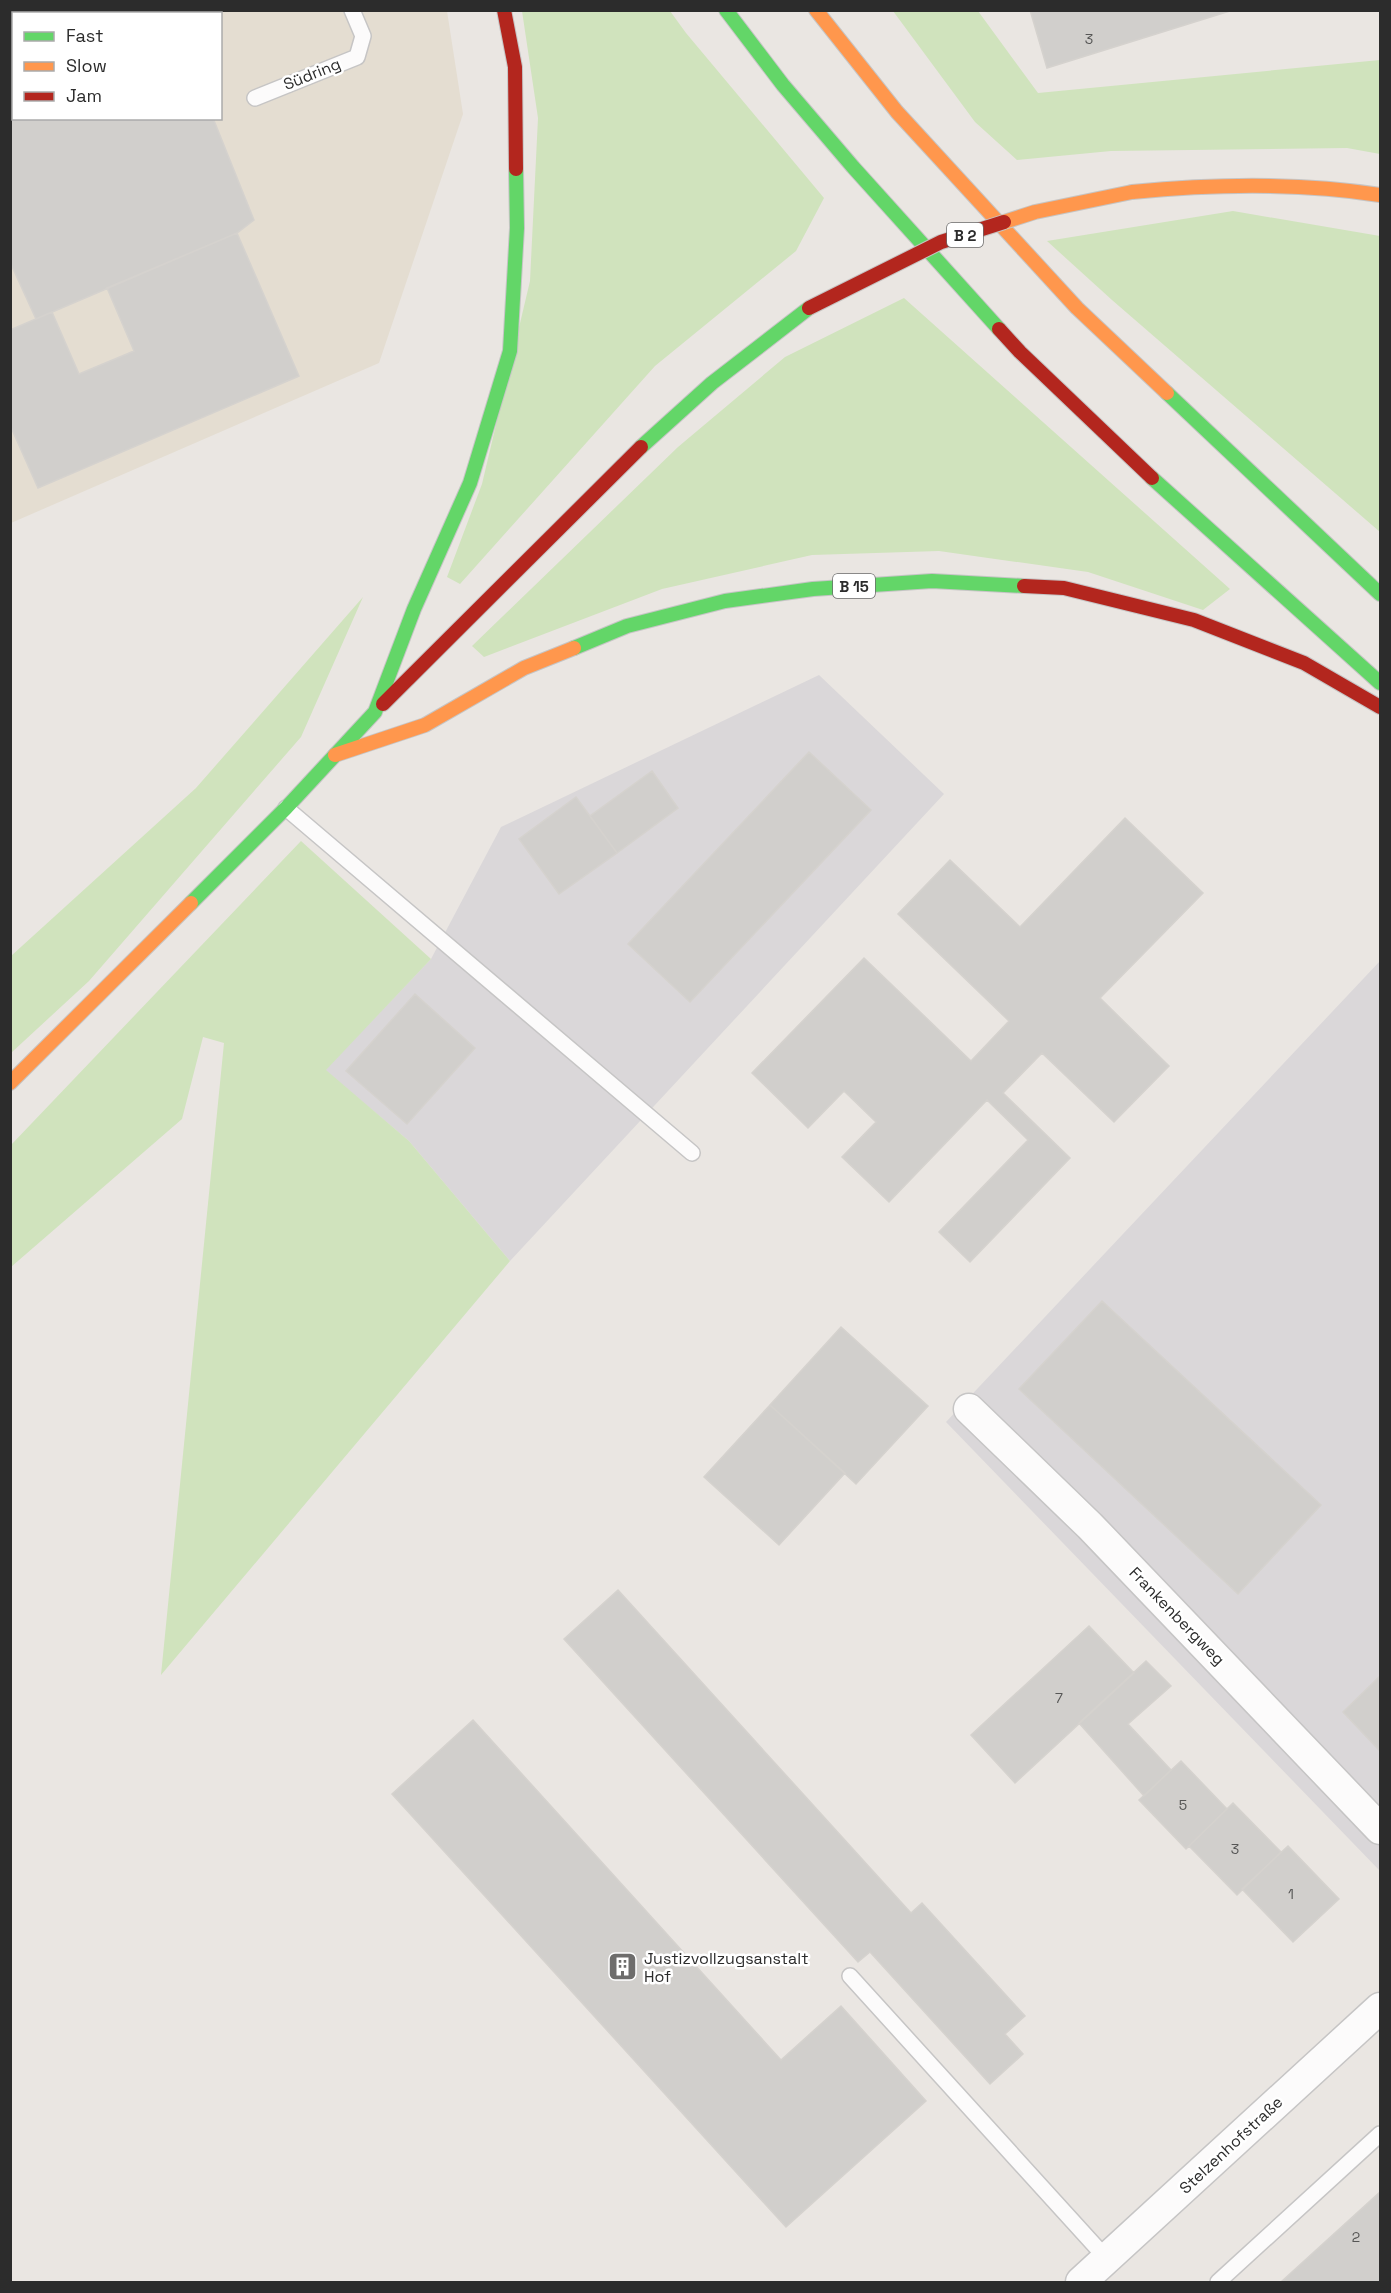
<svg xmlns="http://www.w3.org/2000/svg" width="1391" height="2293" font-family="'Space Grotesk',sans-serif">
<rect width="100%" height="100%" fill="#eae6e2"/>
<path fill="#dad7d9" d="M819 675 944 794 510 1261 409 1141 325 1070 431 959 501 827Z
M1380 961V1871L946 1422Z"/>
<path fill="#e4ddd1" fill-rule="evenodd" d="M11 11H447L463 114 379 363 11 523ZM14 14H220V118H14Z"/>
<path fill="#d0e3bd" d="M522 11H670L686 33 824 198 796 251 655 366 460 584 447 577 482 484 530 281 538 118Z
M893 11H978L1038 93 1380 60V154L1347 148 1111 151 1017 160 975 122Z
M1233 211 1380 236V532L1112 300 1047 241Z
M904 298 1230 589 1203 610 1088 572 939 551 812 555 662 589 484 657 472 646 678 447 785 357Z
M363 597 301 737 89 981 11 1053V956L196 788Z
M301 841 431 959 326 1070 409 1141 510 1261 161 1675 224 1043 203 1037 182 1119 11 1267V1145Z"/>
<path fill="#d1cfcc" stroke="#d5d2ce" stroke-width="1.5" d="M10 10H167L168 14H14V118H213L254 220 237 233 36 319 10 262Z
M1030 10H1233L1047 68Z
M237 233 299 376 38 488 10 425V330L52 312 79 374 134 351 107 288Z
M809 752 871 810 690 1002 628 944Z
M652 771 678 808 617 853 590 816Z
M576 797 617 853 559 894 519 839Z
M1125 818 1203 893 1100 998 1169 1066 1114 1122 1042 1053 1003 1093 1070 1158 970 1262 939 1232 1028 1140 987 1100 889 1202 842 1157 876 1122 844 1091 808 1128 752 1073 864 958 971 1061 1009 1021 898 914 950 860 1020 927Z
M415 994 475 1048 407 1124 346 1071Z
M1102 1301 1321 1505 1238 1594 1019 1389Z
M841 1327 928 1406 856 1484 770 1405Z
M770 1405 845 1473 779 1545 704 1477Z
M618 1590 911 1913 922 1903 1025 2016 1005 2034 1023 2054 990 2084 870 1952 858 1962 564 1639Z
M1089 1626 1134 1673 1015 1783 971 1735Z
M1146 1661 1171 1686 1128 1724 1171 1770 1144 1796 1079 1723Z
M1380 1676V1751L1343 1712Z
M473 1720 781 2060 841 2006 926 2101 786 2227 392 1794Z
M1181 1761 1227 1809 1186 1849 1139 1800Z
M1233 1803 1281 1852 1237 1895 1189 1846Z
M1288 1846 1339 1899 1293 1942 1242 1889Z
M1380 2192V2282H1281Z"/>
<g fill="none" stroke-linecap="round" stroke-linejoin="round">
<defs>
<path id="lane" d="M255 98 357 57 363 36 352 10
M286 808 692 1153
M850 1976 1107 2259
M1218 2282 1380 2134"/>
<path id="street" d="M969 1409 1090 1526 1380 1829
M1081 2282 1380 2008"/>
<path id="fast" d="M726 10 783 85 853 167 999 329
M1167 393 1380 594
M641 447 712 383 809 308
M1152 478 1380 683
M574 648 627 626 725 601 813 589 932 581 1024 586
M375 712 414 609 470 483 510 351 517 228 516 169
M191 903 286 808 375 712"/>
<path id="slow" d="M816 10 897 112 1077 308 1167 393
M1132 192C1215 184 1297 182 1380 195
M335 755 425 725 524 668 574 648
M10 1083 191 903"/>
<path id="jam" d="M504 10 515 67 516 169
M999 329 1020 352 1152 478
M1024 586 1064 588 1194 620 1304 663 1380 707
M383 704 641 447"/>
</defs>
<use href="#lane" stroke="#c6c5c5" stroke-width="18"/>
<use href="#street" stroke="#c6c5c5" stroke-width="33"/>
<use href="#fast" stroke="#c6c5c5" stroke-width="16"/>
<use href="#slow" stroke="#c6c5c5" stroke-width="16"/>
<use href="#jam" stroke="#c6c5c5" stroke-width="16"/>
<use href="#lane" stroke="#fcfbfb" stroke-width="15"/>
<use href="#street" stroke="#fcfbfb" stroke-width="30"/>
<use href="#fast" stroke="#63d668" stroke-width="14"/>
<use href="#slow" stroke="#ff974d" stroke-width="14"/>
<use href="#jam" stroke="#b3261e" stroke-width="14"/>
<defs>
<path id="slow-bridge" d="M1004 222 1035 212 1132 192"/>
<path id="jam-bridge" d="M809 308 941 242 1004 222"/>
</defs>
<use href="#slow-bridge" stroke="#c6c4c2" stroke-width="16" stroke-linecap="butt"/>
<use href="#jam-bridge" stroke="#c6c4c2" stroke-width="16" stroke-linecap="butt"/>
<use href="#slow-bridge" stroke="#ff974d" stroke-width="14"/>
<use href="#jam-bridge" stroke="#b3261e" stroke-width="14"/>
</g>
<defs>
<symbol id="building-square" viewBox="-11 -11 22 22"><rect x="-9" y="-9" width="18" height="18" rx="4" fill="#6e6d6c" stroke="#fff"/><path d="M-4-6H4V6H1V3H-1V6H-4ZM-2.5-4.3h1.7v1.8h-1.7ZM.8-4.3h1.7v1.8H.8ZM-2.5-1h1.7V.8h-1.7ZM.8-1h1.7V.8H.8Z" fill="#fff"/></symbol>
</defs>
<g fill-rule="evenodd">
<use href="#building-square" x="606" y="1950" width="33" height="33"/>
</g>
<g text-anchor="middle" dominant-baseline="central" stroke-width="5" stroke-linejoin="round" paint-order="stroke">
<g font-size="14" fill="#565655">
<text x="1089" y="39">3</text>
<text x="1059" y="1698">7</text>
<text x="1183" y="1805">5</text>
<text x="1235" y="1849">3</text>
<text x="1291" y="1894">1</text>
<text x="1356" y="2237">2</text>
</g>
<g fill="#fff" stroke="#6b6b6b" stroke-width="1.5">
<rect x="947" y="223" width="36" height="24" rx="4.5"/>
<rect x="833" y="574" width="42" height="24" rx="4.5"/>
</g>
<g font-size="15" font-weight="bold" fill="#2c2c2c">
<text x="965" y="235">B 2</text>
<text x="854" y="586">B 15</text>
</g>
<g font-size="16" fill="#2c2c2c" stroke="#fff">
<text transform="translate(312 74) rotate(-22)">Südring</text>
<text transform="translate(1177 1616) rotate(46)">Frankenbergweg</text>
<text transform="translate(1231 2145) rotate(-43)">Stelzenhofstraße</text>
</g>
<g font-size="16" fill="#2c2c2c" stroke="#fff" text-anchor="start">
<text x="644" y="1958">Justizvollzugsanstalt<tspan x="644" dy="18">Hof</tspan></text>
</g>
</g>
<rect width="1391" height="2293" fill="none" stroke="#2c2c2c" stroke-width="24"/>
<rect x="12" y="12" width="210" height="108" fill="#ffffff" stroke="#ababab" stroke-width="1.5"/>
<rect x="24" y="32" width="30" height="9" fill="#63d668" stroke="#ababab" stroke-width="1.5"/>
<text x="66" y="42" font-size="18" fill="#2c2c2c">Fast</text>
<rect x="24" y="62" width="30" height="9" fill="#ff974d" stroke="#ababab" stroke-width="1.5"/>
<text x="66" y="72" font-size="18" fill="#2c2c2c">Slow</text>
<rect x="24" y="92" width="30" height="9" fill="#b3261e" stroke="#ababab" stroke-width="1.5"/>
<text x="66" y="102" font-size="18" fill="#2c2c2c">Jam</text>
</svg>
